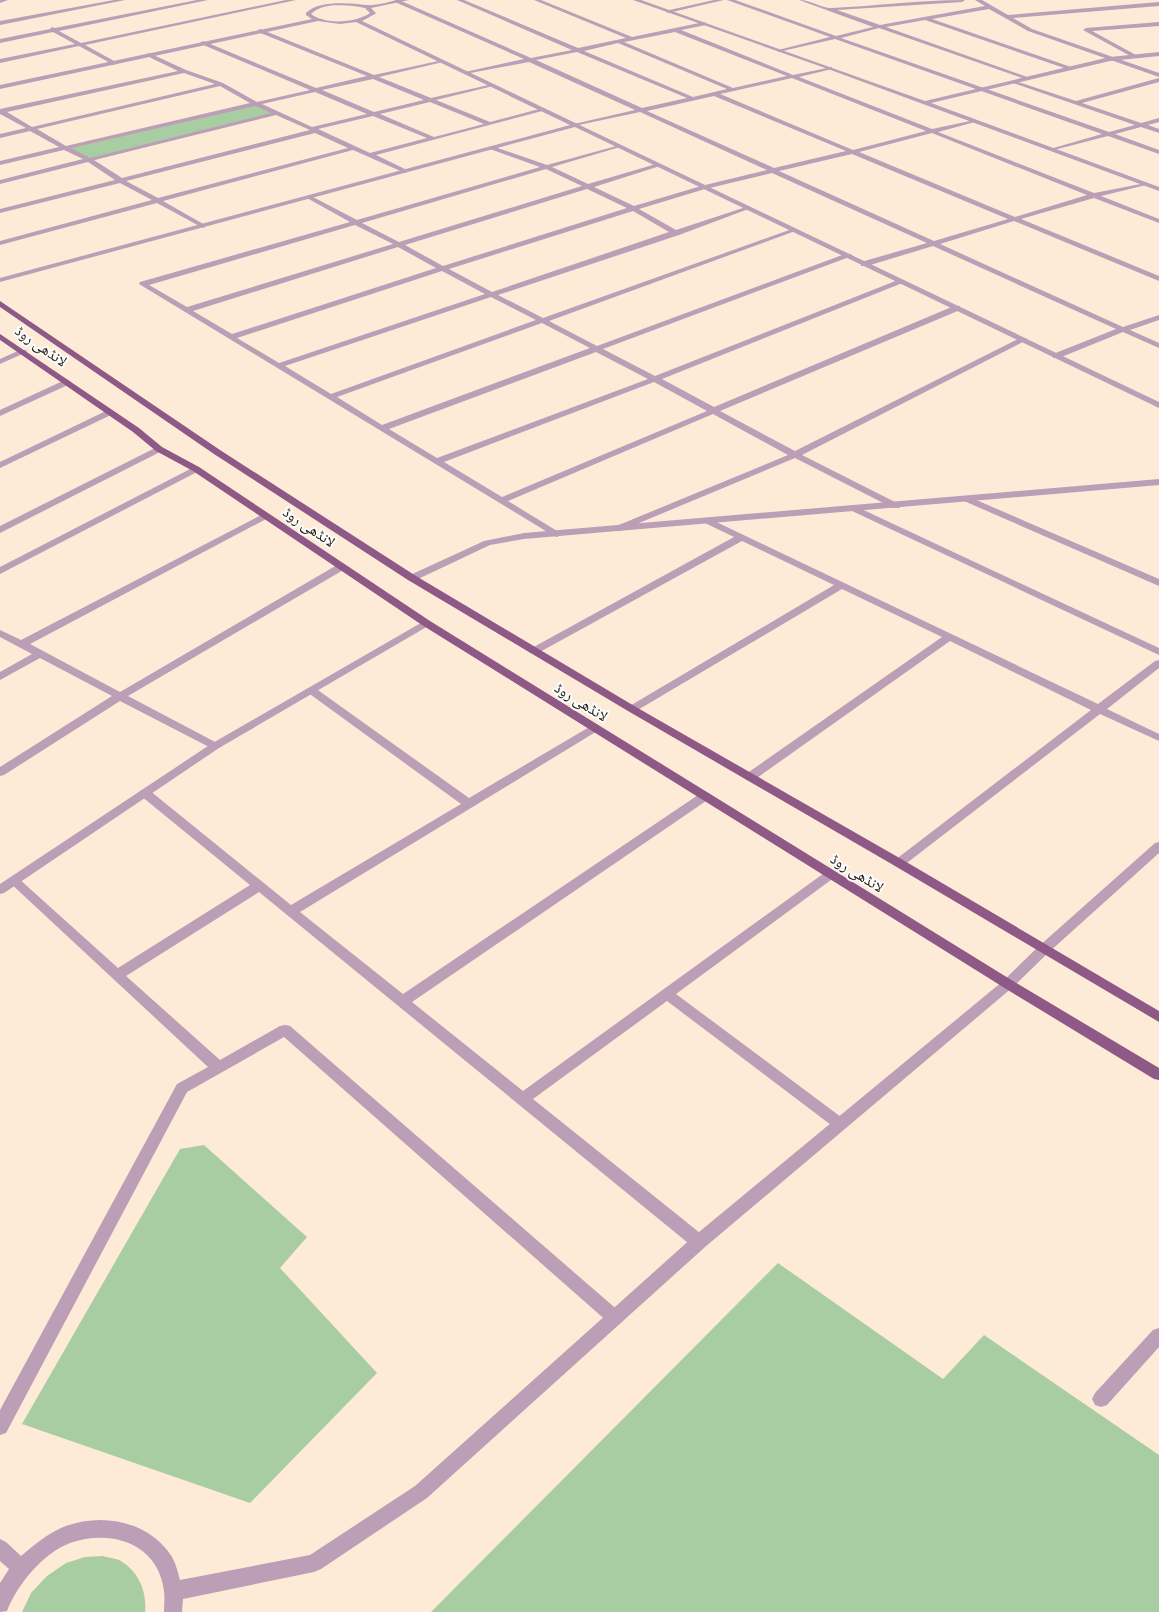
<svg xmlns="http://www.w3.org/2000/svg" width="1159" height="1612" font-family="Signika,'Noto Naskh Arabic',sans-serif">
<rect width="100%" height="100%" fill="#fdebd8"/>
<path fill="#a9cda2" d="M256 104 277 113 91 161 65 148Z
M204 1145 307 1237 280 1268 377 1373 250 1503 22 1424 180 1149Z
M778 1263 943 1379 984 1335 1159 1455V1612H431Z
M103 1556C109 1558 116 1558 121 1561 139 1572 147 1592 145 1612H22L31 1593 47 1576 66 1563 85 1557Z"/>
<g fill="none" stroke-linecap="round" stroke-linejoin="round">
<path fill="#bc9eb7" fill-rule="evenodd" d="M1159 1328V1347L1107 1405 1101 1407 1095 1405 1092 1399 1095 1393 1153 1330Z"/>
<path fill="#bc9eb7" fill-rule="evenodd" d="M0 0H8L0 3Z
M114 0H125L0 25V21Z
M197 0H208L59 31 81 43 286 0H296L85 45 116 62 117 63 114 65 79 46 0 63V59L75 44 53 32 0 43V39L50 29 52 27 55 28Z
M395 0H399L531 58 572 50 457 0H464L578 48 626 38 534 0H541L632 37 704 22 706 23V25L681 30 793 75 832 67V69L799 77 932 129 975 120V122L938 132 1094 193 1146 183V185L1101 196 1159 219V223L1094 198 1021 219 1159 276V281L1014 221 940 244 1123 327 1159 315V320L1130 330 1159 343V348L1123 332 1059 358H1053V354L1116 329 933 246 867 266H861V262L927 243 772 173 705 189 639 209 676 230 746 207 751 208 679 235 498 295 543 318 792 229H796L798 230 549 321 597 346 845 254H851L852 256 603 349 655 376 898 280H904L905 282 662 379 714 407 954 306H960V310L720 411 795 451 1020 338H1026L1027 340 802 455 899 504 901 506 899 508H893L795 458 620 531H614L612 529 614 527 788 455 713 414 508 501 562 534 557 537 554 536 139 284 140 282 350 222 307 198V196H311L357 220 540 167 490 149V147L492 146 547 165 620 145V147L552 167 588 184 656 164H660V166L594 187 634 206 701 186 767 170 640 112 574 126V124L635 110 529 62 465 74V72L524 59 395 2ZM675 32 787 76 733 88 624 42ZM618 43 727 89 693 97 584 51ZM577 52 687 98 642 108 536 60ZM792 78 926 131 853 150 720 94ZM714 96 846 151 774 168 647 111ZM932 133 1087 195 1015 217 859 152ZM852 154 1008 219 934 241 779 171ZM546 169 582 186 399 242 362 223ZM587 189 627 208 443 266 405 245ZM633 211 669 232 492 292 449 269ZM355 225 393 244 187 307 149 285ZM398 247 436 268 232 334 193 311ZM442 271 485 294 279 363 237 338ZM491 297 536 320 331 394 285 366ZM542 323 590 348 382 425 337 397ZM596 352 648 379 437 458 389 429ZM654 382 707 411 502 497 444 462Z
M714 0H724L668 13 665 11Z
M727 0H735L836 36 873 27 799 0C811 0 823 9 832 8 876 6 920 0 965 0L962 2 837 10 880 25 985 6 975 0H982L1008 15 1159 2V6L1013 18 1032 29 1159 73V77L1028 31 989 9 932 19 1071 67V69H1067L925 20 886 27 1030 78 1025 79 879 28 841 38 1109 132 1135 125 1010 82 1015 81 1076 101 1159 78V82L1082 103 1141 123 1159 118V122L1148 125 1159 129V133L1141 127 1115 134 1159 150V154L1108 136 1050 151V149L1102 134 835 39 778 52V50L830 37Z
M1159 22V26L1092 31 1136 55V57L1134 58 1083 30 1086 28Z
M260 29 374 75 443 60V62L379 77 431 98 493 84V86L436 100 490 122 543 108 546 110 376 155 407 170V172L405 173 353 150 163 201 205 225V227L203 228 157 203 0 245V241L152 200 120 183 0 213V209L115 180 88 162 0 184V180L83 159 64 150 0 165V161L59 147 30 131 0 138V134L26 128 0 114V109L178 71 147 56V54L149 53 186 70 223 83 257 102 310 90 201 44 200 43 203 41 316 88 367 76 258 32 257 31ZM184 73 215 84 32 127 7 112ZM373 79 424 100 374 112 322 90ZM220 86 250 103 66 146 37 129ZM315 92 367 114 312 127 262 104ZM430 102 484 124 434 137 380 114ZM255 106 271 113 90 158 71 148ZM276 115 310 130 122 178 94 160ZM373 116 427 138 370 153 318 129ZM315 133 348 148 158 198 126 181Z
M20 350H26L27 352 0 364V359Z
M67 379 71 382 70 384 0 416V410Z
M110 409 114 412 113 414 0 468V462Z
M159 446 162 447 163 449 162 451 0 533V526Z
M196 466 199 467 201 469 199 471 0 574V567Z
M967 496 1159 579V586L964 501 962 499Z
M855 506 1159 648V655L852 511 850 509Z
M265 513 270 516 268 518 30 644 120 692 337 565H345L346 567 345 569 128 696 219 744 221 746 219 748H211L120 701 4 775 0 776V767L112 696 40 658 0 680V672L32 654 0 637V630L21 640Z
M708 518 1098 704 1155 661 1159 660V668L1107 709 1159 734V741L1100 714 903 866 899 867 895 866 893 863 895 860 1091 710 950 641 754 780H746L744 777 746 774 942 637 842 589 636 711H628L626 709 628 707 834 585 742 541 538 653H530L529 651 530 649 734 537 705 523 703 521Z
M311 687 315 688 469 798 591 726H599L601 728 599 730 300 912 403 994 701 793H709L711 796 709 799 412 1002 523 1091 827 871 831 870 835 871 837 874 835 877 676 994 845 1120 847 1124 845 1128 840 1130 835 1128 667 1001 533 1099 705 1237 707 1242 705 1247 699 1249 693 1247 259 892 126 976 220 1060 280 1026 285 1025 290 1026 621 1313 623 1318 621 1323 615 1325 609 1323 284 1037 187 1092 6 1433 0 1435V1410L177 1084 208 1067 8 881 10 878 14 877 18 878 118 968 250 885 141 796 139 793 141 790H149L291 905 461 804 307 692 305 690Z
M1159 842V853L1048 953 1043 955 1038 953 1036 950 1038 947 1155 843Z"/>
<path fill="#bc9eb7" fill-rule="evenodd" d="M397 0H409L371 8 376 13 375 14 362 21 1159 402V408L575 127 0 282V278L570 125 356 22 340 24 318 21 0 89V85L312 19 306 15V13C318 0 350 3 366 5 376 6 388 2 397 0ZM354 6 365 8 370 13C356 23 325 25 311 14 321 3 341 5 354 6Z
M633 0H641L925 101 1110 57 1159 52V56L1110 61 931 103 1159 187V191L828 69Z
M1159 479V485L524 539 490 545 416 580H408L407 578 408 576 484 541 524 533Z
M426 620 431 623 430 625 219 748 4 893 0 894V884L211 744Z
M1043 945 1048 947 1050 950 1048 953 1013 987 705 1247 427 1498 321 1569 314 1572 183 1599 182 1612H164C164 1605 165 1597 164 1591 158 1543 111 1529 70 1543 43 1553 17 1585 7 1611L0 1612V1583L9 1569 0 1561V1539L6 1542 21 1556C34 1545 46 1535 61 1528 100 1511 150 1521 172 1557 176 1564 178 1573 180 1580L310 1555 415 1486 693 1237 1003 981 1038 947Z"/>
<path fill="#8e5987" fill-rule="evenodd" d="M0 301 220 450 416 576 636 707 903 860 1159 1011V1022L895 866 628 711 408 580 214 454 0 307Z
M0 334 139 428 162 447 199 467 430 621 1013 981 1159 1068V1080L1154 1079 1003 987 422 625 193 471 156 451 133 432 0 340Z"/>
</g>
<g text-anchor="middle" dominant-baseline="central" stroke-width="4" stroke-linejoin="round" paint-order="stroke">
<g font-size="15" fill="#211910" stroke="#fcfcfc">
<text transform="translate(41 346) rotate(35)">لانڈھی روڈ</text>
<text transform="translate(309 527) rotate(34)">لانڈھی روڈ</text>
<text transform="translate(581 702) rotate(32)">لانڈھی روڈ</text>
<text transform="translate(857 873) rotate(32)">لانڈھی روڈ</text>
</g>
</g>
</svg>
